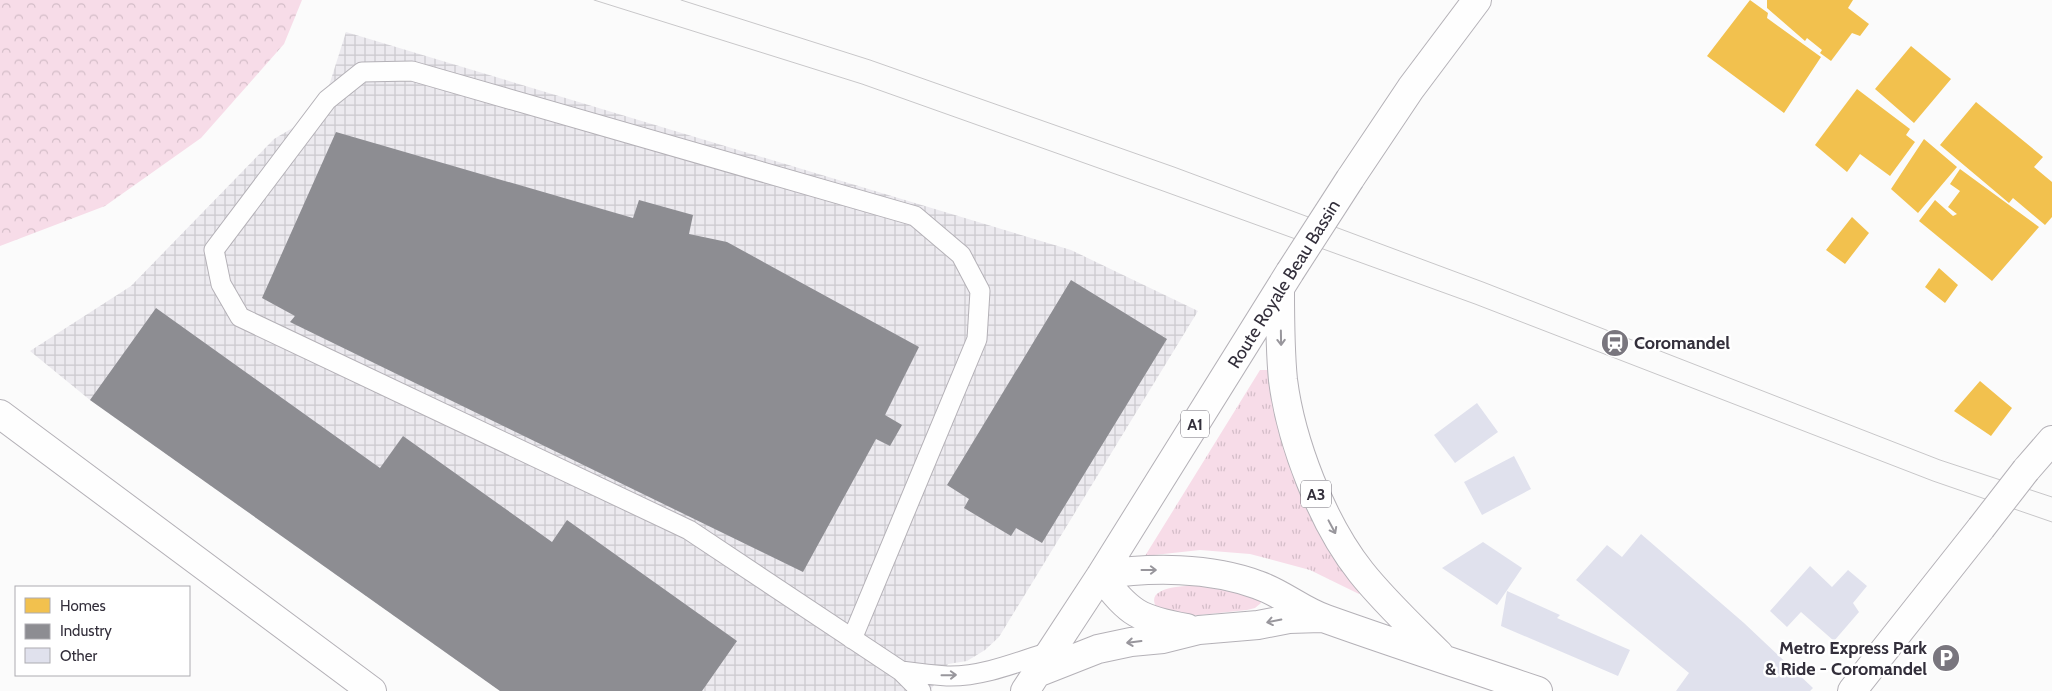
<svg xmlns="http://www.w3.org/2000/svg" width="2052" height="691" font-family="Cabin,sans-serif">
<defs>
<pattern id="industrial-grid" width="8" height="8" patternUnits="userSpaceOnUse" patternTransform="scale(1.25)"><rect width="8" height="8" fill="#eceaef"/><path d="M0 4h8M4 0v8" fill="none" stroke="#cbc9ce"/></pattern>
<pattern id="grass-tufts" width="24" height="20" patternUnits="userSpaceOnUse" patternTransform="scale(1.25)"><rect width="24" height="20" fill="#f7dce8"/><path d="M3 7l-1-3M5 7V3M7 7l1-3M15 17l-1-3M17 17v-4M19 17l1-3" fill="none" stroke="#d4bdc8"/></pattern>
<pattern id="forest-crowns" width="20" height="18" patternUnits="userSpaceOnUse" patternTransform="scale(1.25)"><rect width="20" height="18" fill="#f7dce8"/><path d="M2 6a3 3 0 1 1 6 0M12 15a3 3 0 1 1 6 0" fill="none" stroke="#d4bdc8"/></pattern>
</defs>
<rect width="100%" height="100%" fill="#fbfbfb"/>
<path fill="url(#industrial-grid)" d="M346 32 1071 250 1198 311 999 637 985 650 967 661 948 664 930 691H500L90 400 30 351 131 286 274 139 321 111Z"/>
<path fill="url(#grass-tufts)" d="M1260 370H1270L1364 588 1359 594 1310 570 1250 554 1200 550 1145 556Z
M1203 585 1259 597 1261 603 1255 608 1247 610 1190 616 1158 610C1140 585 1189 586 1203 585Z"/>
<path fill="url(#forest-crowns)" d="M0 0H302L284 44 201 138 105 206 0 246Z"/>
<path fill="#f2c14e" d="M1750 0 1768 13 1767 18 1821 57 1784 113 1707 56Z
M1767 0H1853L1848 8 1869 24 1860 36 1852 33 1831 61 1820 53 1822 50 1807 38 1805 41 1767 8Z
M1911 46 1951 79 1914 123 1875 89Z
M1857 89 1910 129 1906 135 1915 142 1890 176 1860 154 1847 172 1815 145Z
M1976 102 2043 157 2034 167 2052 182V217L2045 225 2013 198 2009 203 1940 145Z
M1924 139 1957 167 1918 213 1891 189Z
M1960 169 2039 227 1992 281 1919 221 1935 200 1953 216 1957 214 1948 207 1960 191 1950 184Z
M1852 217 1869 233 1845 264 1826 250Z
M1939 268 1958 285 1945 303 1925 287Z
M1980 381 2012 408 1991 436 1954 411Z"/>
<path fill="#8d8d92" d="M336 132 633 218 639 200 693 215 689 234 727 242 919 347 885 415 902 425 890 446 876 439 803 572 290 322 295 316 262 298Z
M1071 280 1167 339 1042 543 1016 528 1011 536 964 508 969 499 947 485Z
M156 308 380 468 403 436 552 542 567 520 737 641 702 691H500L90 400Z"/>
<path fill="#e0e1ed" d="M1477 403 1498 432 1455 463 1434 435Z
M1514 456 1531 489 1482 515 1464 482Z
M1641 534 1744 623 1813 688 1810 691H1676L1689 673 1576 580 1607 545 1622 557Z
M1483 542 1522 568 1497 605 1442 568Z
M1810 566 1832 587 1848 570 1867 586 1853 603 1859 612 1834 641 1801 612 1787 627 1770 611Z
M1507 591 1560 615 1557 618 1630 650 1618 676 1501 626Z"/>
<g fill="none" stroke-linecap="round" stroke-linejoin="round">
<defs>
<path id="lane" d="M852 639 977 339 980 291 961 255 915 216 412 71 362 72 327 100 214 250 221 284 240 317 689 530 901 671 921 691
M901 671C916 673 931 675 947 676 982 677 1018 662 1052 651"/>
<path id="street" d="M0 414 372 691
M2026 470 2052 440
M1852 691 1981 528"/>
<path id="primary" d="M1350 179 1411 88 1477 0
M1280 289C1280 319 1280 350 1283 380 1291 442 1322 523 1361 572 1384 601 1412 627 1439 654
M1101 575C1150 567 1210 567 1258 585 1282 593 1302 611 1326 619 1396 644 1467 667 1538 691
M1101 575C1127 613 1141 620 1187 628
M1037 673 1098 649 1131 642 1163 639 1199 630 1258 625 1289 619 1321 618
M1025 691 1101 575 1290 272"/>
</defs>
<use href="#lane" stroke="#b4b1b7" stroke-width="21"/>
<use href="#street" stroke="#b4b1b7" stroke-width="30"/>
<use href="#primary" stroke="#b4b1b7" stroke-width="30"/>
<use href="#lane" stroke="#fefefe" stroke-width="19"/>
<use href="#street" stroke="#fefefe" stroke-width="28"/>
<use href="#primary" stroke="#fefefe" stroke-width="28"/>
<path stroke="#c8c7c9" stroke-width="1" d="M594 0 862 84 1163 191 1475 304 1933 481 2052 522
M681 0 870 60 1174 167 1483 282 1940 460 2052 497"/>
<defs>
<path id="street-bridge" d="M1981 528 2026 470"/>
<path id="primary-bridge" d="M1290 272 1350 179"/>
</defs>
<use href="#street-bridge" stroke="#b4b1b7" stroke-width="30" stroke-linecap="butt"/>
<use href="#primary-bridge" stroke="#b4b1b7" stroke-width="30" stroke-linecap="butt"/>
<use href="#street-bridge" stroke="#fefefe" stroke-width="28"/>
<use href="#primary-bridge" stroke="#fefefe" stroke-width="28"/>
</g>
<defs><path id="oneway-shaft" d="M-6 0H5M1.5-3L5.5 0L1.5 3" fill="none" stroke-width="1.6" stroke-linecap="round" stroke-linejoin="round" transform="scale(1.25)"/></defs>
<g stroke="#98969c">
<use href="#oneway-shaft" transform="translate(1281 338) rotate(89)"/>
<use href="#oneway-shaft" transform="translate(1332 527) rotate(62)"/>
<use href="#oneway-shaft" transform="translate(1149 570)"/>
<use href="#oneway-shaft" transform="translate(1274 621) rotate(169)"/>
<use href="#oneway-shaft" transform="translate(1134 642) rotate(173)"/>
<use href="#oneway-shaft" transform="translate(949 675) rotate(-1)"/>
</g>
<defs>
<symbol id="station-disc" viewBox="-11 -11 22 22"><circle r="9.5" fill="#79767e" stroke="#fff"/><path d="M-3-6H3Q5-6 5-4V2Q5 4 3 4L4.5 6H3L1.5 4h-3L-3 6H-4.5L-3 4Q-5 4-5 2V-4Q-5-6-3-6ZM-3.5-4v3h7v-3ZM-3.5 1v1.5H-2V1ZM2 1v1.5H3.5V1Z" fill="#fff"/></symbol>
<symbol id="parking-disc" viewBox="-11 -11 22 22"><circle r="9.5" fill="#79767e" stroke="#fff"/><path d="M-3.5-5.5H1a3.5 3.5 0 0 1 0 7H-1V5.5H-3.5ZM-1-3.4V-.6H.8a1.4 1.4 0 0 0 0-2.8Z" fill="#fff"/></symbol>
</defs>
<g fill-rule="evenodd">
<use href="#station-disc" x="1599" y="327" width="32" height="32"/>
<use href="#parking-disc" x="1930" y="642" width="32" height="32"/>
</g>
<g text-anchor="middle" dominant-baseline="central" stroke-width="5" stroke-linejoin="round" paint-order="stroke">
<g fill="#fff" stroke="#706d76" stroke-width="1">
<rect x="1181" y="410.5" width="28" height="27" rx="4"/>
<rect x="1301" y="480.5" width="30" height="27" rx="4"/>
</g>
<g font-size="16" font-weight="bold" fill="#332f3b">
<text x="1195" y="424">A1</text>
<text x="1316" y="494">A3</text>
</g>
<g font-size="18" fill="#332f3b" stroke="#fff">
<text transform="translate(1284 284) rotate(-58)">Route Royale Beau Bassin</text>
</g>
<g font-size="18" font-weight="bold" fill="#332f3b" stroke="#fff" text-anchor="start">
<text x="1634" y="343">Coromandel</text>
<text x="1927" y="648" text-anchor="end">Metro Express Park<tspan x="1927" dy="21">&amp; Ride - Coromandel</tspan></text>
</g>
</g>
<rect x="15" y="586" width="175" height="90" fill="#ffffff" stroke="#adacb1"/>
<rect x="25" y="598" width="25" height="15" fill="#f2c14e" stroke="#adacb1"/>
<text x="60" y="611" font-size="15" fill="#332f3b">Homes</text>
<rect x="25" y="624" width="25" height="15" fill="#8d8d92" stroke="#adacb1"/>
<text x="60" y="636" font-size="15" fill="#332f3b">Industry</text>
<rect x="25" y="648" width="25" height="15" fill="#e0e1ed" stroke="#adacb1"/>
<text x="60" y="661" font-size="15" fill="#332f3b">Other</text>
</svg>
